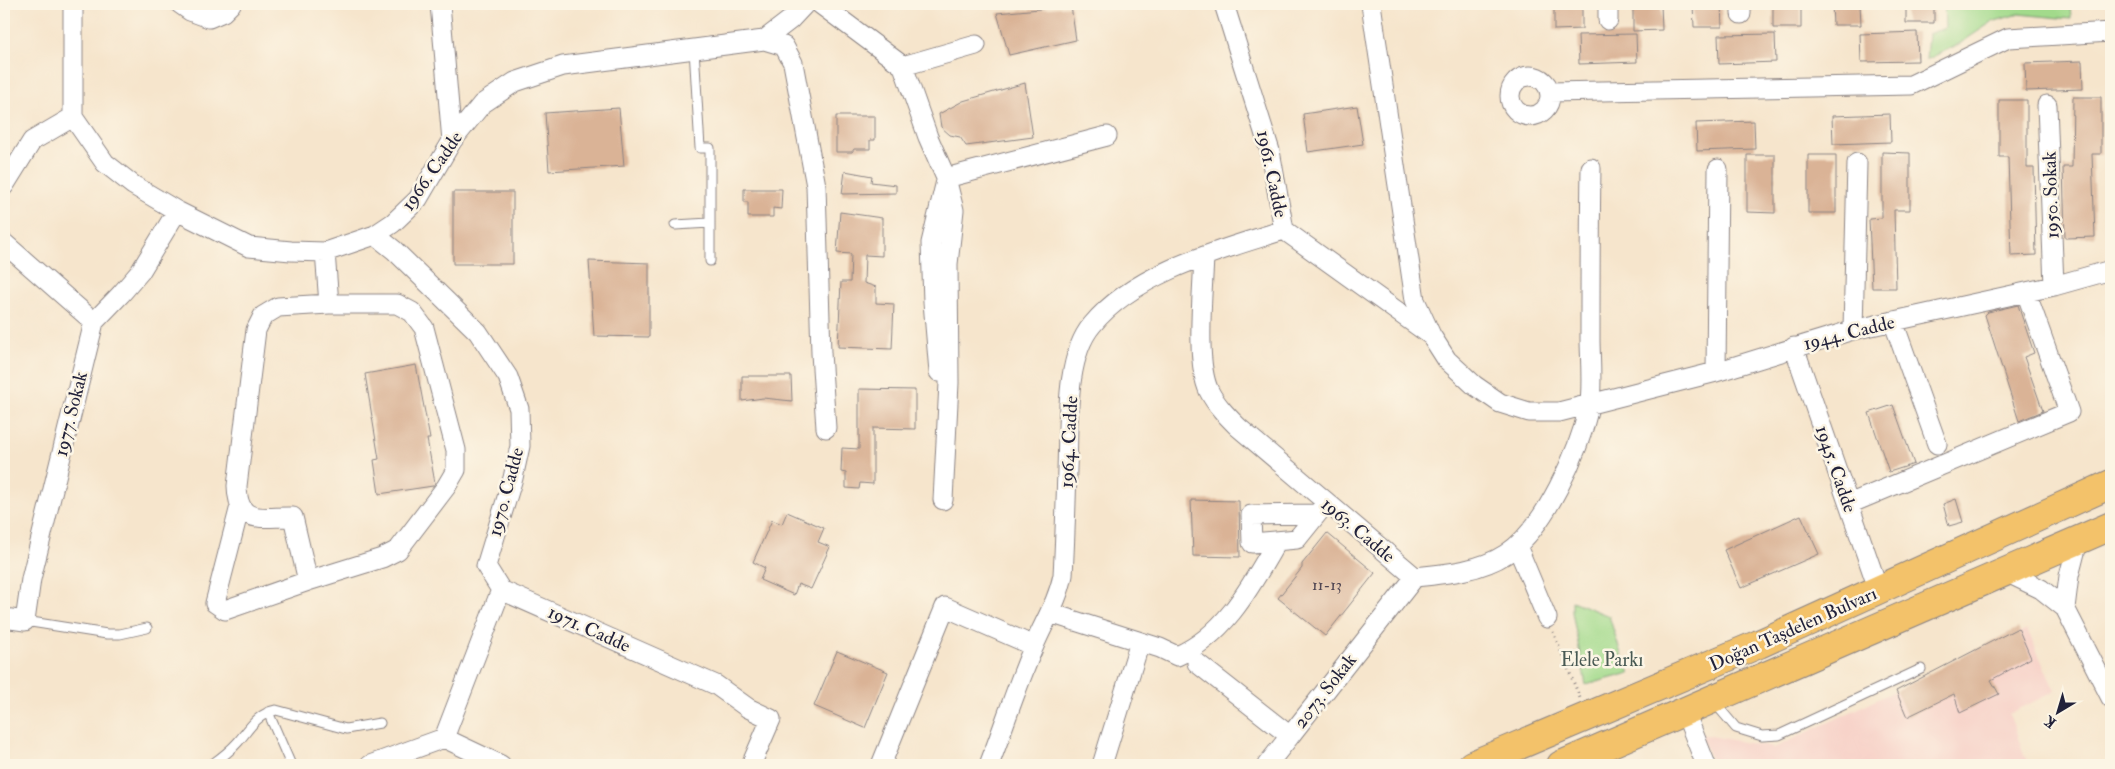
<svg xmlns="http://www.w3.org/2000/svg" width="2115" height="769" font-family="'IM FELL Double Pica',serif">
<rect width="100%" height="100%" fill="#fcf5e5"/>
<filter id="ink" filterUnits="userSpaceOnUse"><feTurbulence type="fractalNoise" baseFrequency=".02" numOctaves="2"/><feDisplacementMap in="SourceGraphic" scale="10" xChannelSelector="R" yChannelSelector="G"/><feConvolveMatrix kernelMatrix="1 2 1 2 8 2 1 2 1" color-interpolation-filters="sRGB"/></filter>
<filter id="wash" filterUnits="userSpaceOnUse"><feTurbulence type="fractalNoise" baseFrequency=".0096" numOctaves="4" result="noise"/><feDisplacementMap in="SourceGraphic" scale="20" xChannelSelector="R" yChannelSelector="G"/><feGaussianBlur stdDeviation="1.12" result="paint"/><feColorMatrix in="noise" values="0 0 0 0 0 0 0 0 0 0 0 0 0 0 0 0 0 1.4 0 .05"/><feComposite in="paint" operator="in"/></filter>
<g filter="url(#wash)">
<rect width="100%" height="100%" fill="#f6e5cc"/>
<path fill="#f7d1c8" d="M2027 629 2055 691 2009 714 2028 765H1713L1700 734 1774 748Z"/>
<path fill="#a2da8b" stroke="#627e63" d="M1944 4H2070L2071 19 2018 14 1992 22 1959 44 1926 60 1928 34 1945 28Z
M1572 601 1609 616 1621 654 1630 673 1586 685 1572 612Z"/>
<g id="blocks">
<path fill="#dab396" d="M1554 4H1582V29L1554 30Z
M1633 4H1661L1662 30 1633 31Z
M1693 4H1721L1722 27H1694Z
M1773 4H1801V28H1773Z
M1832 4H1860L1861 25H1833Z
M1906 4H1934V23H1906Z
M1071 6 1076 40 1009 55 997 13Z
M1917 32 1918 61 1861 62 1860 34Z
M1636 34 1637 62 1579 64 1578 35Z
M1775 34 1776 62 1719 64 1718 35Z
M2082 61 2083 89 2026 91 2025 63Z
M1025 83 1033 137 966 146 960 137 950 135 941 127 939 114 963 101Z
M2073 97H2101V154H2092L2095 237 2065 238 2063 167H2072Z
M1999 100H2027V168H2034L2036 255 2011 256 2008 157H1999Z
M1357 106 1363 144 1308 152 1303 114Z
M619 108 624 166 549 171 545 113Z
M1890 114 1891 142 1833 144 1832 116Z
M836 116H875V140H870V149H854L852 152H836Z
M1754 121 1755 149 1697 151 1696 123Z
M1882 152 1910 153V210H1894L1896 288H1872L1869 219 1882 218Z
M1747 155H1775V213L1747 212Z
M1808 155H1836V213H1808Z
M845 171 872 176 871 182 896 185V193L842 194Z
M744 189H782L781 209 773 208V217H748V202H744Z
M453 192H513V264H453Z
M840 212 882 218V256L865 255 864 283 876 287V303L894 304 892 349 838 347 841 282H850L851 254 837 253Z
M589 261 649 263V337L594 336Z
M2018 305 2034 353 2024 357 2043 411 2019 421 1985 315 1988 312Z
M416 365 430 439H427L435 483 433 486 379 494 374 460 379 459 365 374Z
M742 376H791L792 401 763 398 742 401Z
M859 389 915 390V429L873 428V484L860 483 859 489 846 488V473L841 472 842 448 859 449Z
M1893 405 1914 464 1889 472 1869 413Z
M1956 499 1963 522 1949 526 1943 504Z
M1191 500 1239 501 1240 557 1193 556Z
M787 512 824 528 818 542 830 547 811 589 798 584 794 595 760 580 765 568 753 562 772 520 782 524Z
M1801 515 1819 554 1741 588 1724 550Z
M1327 533 1375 573 1325 636 1278 598 1302 568V564Z
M2018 628 2031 658 1991 680 1999 694 1960 713 1954 694 1907 717 1896 691Z
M837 651 888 672 865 728 814 706Z"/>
</g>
</g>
<g filter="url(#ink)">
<use href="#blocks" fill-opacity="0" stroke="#8c8484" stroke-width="1"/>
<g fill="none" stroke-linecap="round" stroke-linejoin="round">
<defs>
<path id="service" d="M694 49 700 148H710V261
M675 225 710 223
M25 621 107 634H120L147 628
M1714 702 1736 728 1762 736 1779 735 1921 669
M268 712 291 765
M211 765C221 758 230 751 238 742 250 728 257 714 276 710L346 729 380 723"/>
<path id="minor" d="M73 4V117L105 163 133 185 177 211 249 247 291 251 325 252 375 235 393 223 418 199 452 141 482 104 515 82 563 66 764 40 790 20 805 4
M180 4 190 11 209 18 223 12 231 4
M440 4 452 141
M820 4 903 66 928 137 946 178 954 210 948 264 949 383 943 500
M1224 4 1270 151 1284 230 1429 334
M1371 4 1415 300 1431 335 1447 360 1474 385 1500 403 1529 412H1559L1716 372 1853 330 2054 286 2111 270
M1608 4V20
M1741 4V14
M764 40 784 46 793 63 816 186 821 353 826 428
M903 66 976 45
M1510 96a20 20 0 1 1 40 0a20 20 0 1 1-40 0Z
M1550 92 1911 85 2008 38 2111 32
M2047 105 2054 286
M946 178 1107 136
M4 186 32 141 73 117
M375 235 394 250 478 332 508 377 519 409 520 446 513 478 486 566 501 590
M4 243 94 322
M325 252 329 304
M1204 256C1203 290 1195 362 1209 391 1216 405 1227 416 1238 427L1415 577C1446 574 1480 571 1506 554 1545 529 1579 451 1589 407 1593 391 1590 357 1590 339 1590 282 1590 225 1591 168
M329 304H397L412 312 424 328 456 450V470L446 487 398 550 382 558 308 581 293 517C263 516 238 527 237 486L256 330 263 316 278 307Z
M1893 321 1937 444
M1853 330 1857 163
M1794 347 1879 591
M939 372 933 302 931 243 946 181
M1716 372 1718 169
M1849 504 2069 412 2026 292
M240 506 215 603 225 610 308 581
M1316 514 1251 515 1252 543 1297 539 1326 503
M1517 546 1547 618
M2006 572 2041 589 2065 608 2111 698
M2065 608 2069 576 2078 541
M1050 613 1160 648 1177 656C1226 635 1252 584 1277 541
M4 618 25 621 31 579 94 322 121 294 140 272 177 211
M1197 663 1290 736 1415 577
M1685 712 1706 765
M444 738 501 590 716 685 748 708 771 719 751 765
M370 765 444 738 501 765
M881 765 945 607 1034 646
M989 765C1004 726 1017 685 1034 646 1044 622 1058 601 1063 575 1065 540 1066 504 1067 469 1069 428 1064 358 1092 325 1135 272 1221 250 1284 230
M1102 765 1140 642
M1267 765 1290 736"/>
<path id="primary" d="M1472 765 1759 644 2111 484
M1561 765 2111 526"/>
</defs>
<use href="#service" stroke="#8c8484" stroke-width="11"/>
<use href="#minor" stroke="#8c8484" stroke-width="21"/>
<use href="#primary" stroke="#8c8484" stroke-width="30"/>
<path stroke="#8c8484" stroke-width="3" stroke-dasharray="1 4" stroke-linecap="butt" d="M1553 632 1580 698"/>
<use href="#service" stroke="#fff" stroke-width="9"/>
<use href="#minor" stroke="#fff" stroke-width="19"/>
<use href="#primary" stroke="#f3c26a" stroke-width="28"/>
</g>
</g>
<g text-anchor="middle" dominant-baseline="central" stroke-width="5" stroke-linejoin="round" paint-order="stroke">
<g font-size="16" fill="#504652">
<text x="1327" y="585">11-13</text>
</g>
<g font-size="19" fill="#22223b" stroke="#fcf5e5">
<text transform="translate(432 171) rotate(-55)">1966. Cadde</text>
<text transform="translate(1272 174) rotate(78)">1961. Cadde</text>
<text transform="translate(2051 195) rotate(-92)">1950. Sokak</text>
<text transform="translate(1849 333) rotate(-14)">1944. Cadde</text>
<text transform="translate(71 414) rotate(-76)">1977. Sokak</text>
<text transform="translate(1069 442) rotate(-87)">1964. Cadde</text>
<text transform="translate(1836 469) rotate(71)">1945. Cadde</text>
<text transform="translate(506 492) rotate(-75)">1970. Cadde</text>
<text transform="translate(1358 530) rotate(40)">1963. Cadde</text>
<text transform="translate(589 629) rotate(24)">1971. Cadde</text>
<text transform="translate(1793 629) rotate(-24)">Doğan Taşdelen Bulvarı</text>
<text transform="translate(1325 691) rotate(-52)">2073. Sokak</text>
</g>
<g font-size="19" fill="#485953" stroke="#fcf5e5">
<text x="1602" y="660">Elele Parkı</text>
</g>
</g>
<rect width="2115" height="769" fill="none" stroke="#fcf5e5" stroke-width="20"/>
<g transform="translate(2058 712) rotate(218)" stroke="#fcf5e5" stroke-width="4" paint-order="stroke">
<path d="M0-4L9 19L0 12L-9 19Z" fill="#22223b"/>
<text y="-8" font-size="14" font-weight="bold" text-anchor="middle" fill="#22223b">K</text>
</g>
</svg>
